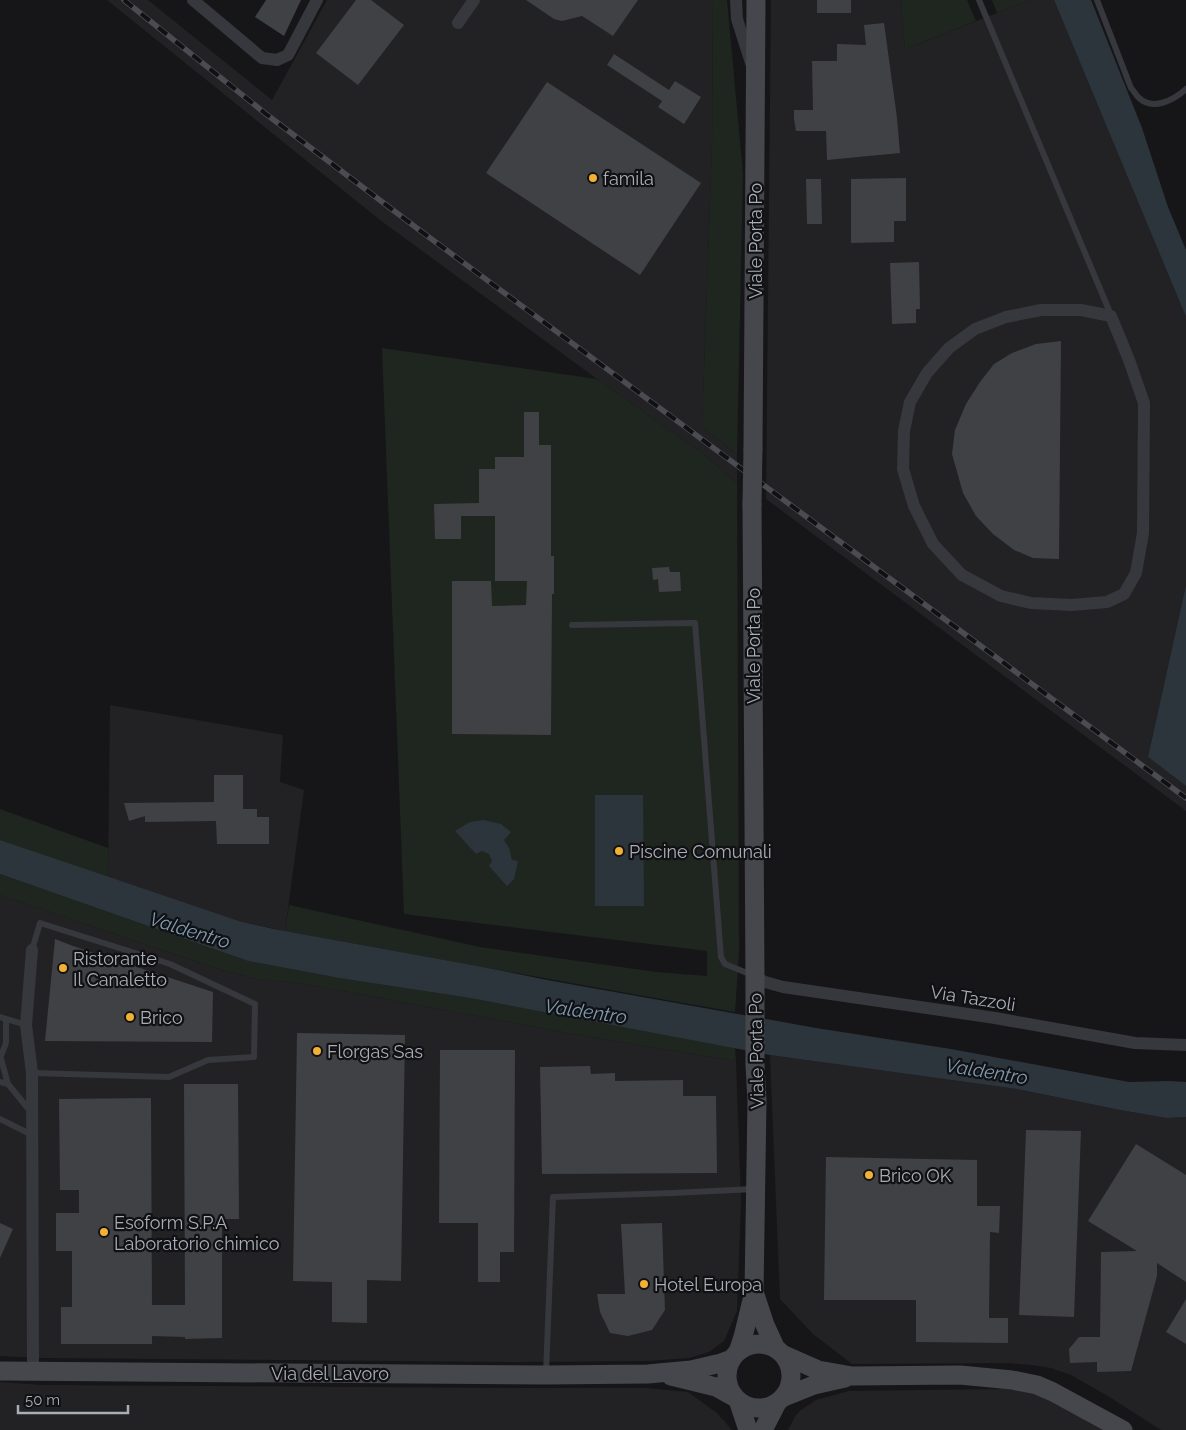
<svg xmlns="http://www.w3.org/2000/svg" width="1186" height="1430" font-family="Raleway,sans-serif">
<rect width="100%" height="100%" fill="#161618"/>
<path fill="#222225" d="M107 0H148L272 100 327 0H713L712 146 702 427 737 454V483L702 453 597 379 380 220Z
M771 0H901L905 49 1030 0H1054L1186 317V585L1148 757 1186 786V811L766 499Z
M110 705 283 735 280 782 304 790 285 931 239 921 108 877Z
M0 895 219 969 256 979 300 983 584 1036 736 1061 741 1201 737 1311 724 1341 709 1352 689 1358 648 1361 523 1362 42 1358 0 1356Z
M770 1055 1017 1089 1120 1110 1167 1118 1186 1117V1430H1161L1111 1398 1071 1375 1051 1368 1032 1365 1006 1363 852 1364 813 1334 780 1299Z
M0 1382 42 1385 523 1388H647L688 1392 717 1413 732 1430H0Z
M1005 1389 1029 1391 1044 1394 1112 1430H788L796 1415 801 1410 816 1400 849 1391Z"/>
<path fill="#1e261f" d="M713 0H727L743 174 737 454 702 427 712 146Z
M901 0H967L976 21 905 49Z
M992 0H1030L997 13Z
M382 348 597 379 702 453 737 483 739 953 735 1012C585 986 435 958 285 931L289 905 480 947 656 972 707 976V951L404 914Z
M0 809 108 848V877L0 840Z
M0 874 248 961 339 978 470 998 735 1047 736 1061 584 1036 300 983 256 979 219 969 0 895Z"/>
<path fill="#2c353c" d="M1054 0H1091L1142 128 1168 207 1186 250V317Z
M1186 585V786L1148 757Z
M595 795H643L644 906H595Z
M484 820 501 824 511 832 504 840 509 848 512 860 518 861 514 879 507 886 489 866 492 861 489 854 482 851 476 854 455 831 470 822Z
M0 840 239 921 274 929 483 967 547 980 816 1028 951 1049 1129 1082 1169 1081 1186 1082V1117L1167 1118 1120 1110 1017 1089 770 1055 470 998 339 978 248 961 0 874Z"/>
<path fill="#404145" d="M266 0H301L284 36 255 17Z
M356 0H371L404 25 358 85 316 53Z
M526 0H638L613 36 582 16 562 21 554 19Z
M817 0H851V13H817Z
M884 23 897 118 900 153 827 160 826 131H796L794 119V110H813L812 61H837V44L866 45 864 25Z
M614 54 669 90 675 81 701 97 684 124 658 107 662 101 607 65Z
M547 82 701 183 640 275 486 173Z
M906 178V221H894V242L851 243V179Z
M806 179H821L822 224H807Z
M919 262 920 309H916V323L892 324 890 263Z
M1061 341 1059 559 1033 558 1014 550 993 534 976 516 963 493 952 454 955 430 966 404 980 382 994 364 1012 353 1036 344Z
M524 412H539V445H551V556H554V594H552L551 735 452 734V581H491L492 606 526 605 527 581H495V516H461V539H435L434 504 479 503V469H495V457H524Z
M669 567 670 572H680L681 591 659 592 658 579 653 580 652 568Z
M214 775H243V809H257V817H269V844H217L216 821 145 822V816L129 821 124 803 214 802Z
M55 939 73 946 213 992 212 1042 45 1041Z
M297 1033 405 1035 401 1281 367 1280V1323L332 1322V1282L293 1281Z
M440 1050H515L514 1252H500V1282H478V1223H439Z
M590 1066 591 1074 615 1073V1081L683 1080V1096H716L717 1173 542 1174 540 1067Z
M184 1084H238L239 1219H222V1338L185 1339V1337L152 1336V1344H61V1307H72V1251H56V1213H79V1190H60L59 1099 151 1098 152 1305H185Z
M1026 1130 1081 1131 1074 1317 1019 1315Z
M1136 1144 1186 1175V1282L1157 1263V1276L1131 1371 1097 1372V1362L1070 1363 1069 1349 1079 1337H1100L1101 1252 1137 1251 1088 1221Z
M826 1157 977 1160V1206H1000L999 1233 990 1232 989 1318H1008V1343L916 1342V1300H824Z
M0 1223 13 1229 0 1258Z
M662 1223 665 1310 652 1330 628 1336 610 1333 600 1312 597 1294H625L621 1224Z
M1186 1299V1344L1166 1332Z"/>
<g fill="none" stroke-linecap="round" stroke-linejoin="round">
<path stroke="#37383d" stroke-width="6" d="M979 0 1111 315
M1097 0 1131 88C1134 91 1136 95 1139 98 1153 111 1174 100 1186 89
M572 625 695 623 721 957 725 964 752 975
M32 950 40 923 170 964 255 1004 254 1057 208 1060 169 1077 32 1073
M0 1017 26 1025
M0 1055 8 1084
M1 1056 6 1043V1019
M0 1082 8 1084 31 1112
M0 1119 32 1135
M546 1373 553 1197 673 1193 754 1189"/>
<path stroke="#37383d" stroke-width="12" d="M193 0 262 58 277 60 288 55 317 0
M736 0 737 19 751 63
M458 23 474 0
M1041 310H1081L1111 316 1129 360 1144 403 1143 533 1136 573 1124 594 1107 602 1072 605 1031 603 1001 596 962 575 933 544 914 506 903 469 904 431 910 402 927 373 949 348 975 329 1006 317Z
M32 950 26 1025 32 1073 33 1371
M755 977 765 982 783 987 995 1018 1135 1043 1186 1045"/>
<path stroke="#45474d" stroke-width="19" d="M753 449 756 0
M754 1292 765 1325 776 1349
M727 1376a32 32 0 1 1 64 0a32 32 0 1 1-64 0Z
M738 1352 743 1337 754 1292 757 1101 755 1065V977L752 504
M784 1355 818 1370 852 1376 960 1375 1012 1380 1037 1385 1053 1392 1123 1430
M0 1371 546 1375 648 1374 691 1370 721 1363 732 1359
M671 1376 716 1387 734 1397
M784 1397 814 1385 845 1378
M738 1400 748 1430
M763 1430 777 1403"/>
<defs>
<path id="rail" d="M124 0 266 114 418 229 1186 798"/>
</defs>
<use href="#rail" stroke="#4a4c52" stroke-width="5.5"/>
<use href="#rail" stroke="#111113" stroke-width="4" stroke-dasharray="11" stroke-linecap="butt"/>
<path stroke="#45474d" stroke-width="19" d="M752 504 753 449"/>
</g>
<g fill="#f2b134" stroke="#111113" stroke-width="2">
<circle cx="593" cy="178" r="5"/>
<circle cx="619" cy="851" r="5"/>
<circle cx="63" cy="968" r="5"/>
<circle cx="130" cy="1017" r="5"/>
<circle cx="317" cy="1051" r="5"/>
<circle cx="869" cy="1175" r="5"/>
<circle cx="104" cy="1232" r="5"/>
<circle cx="644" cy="1284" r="5"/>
</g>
<g text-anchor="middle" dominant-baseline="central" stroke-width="4.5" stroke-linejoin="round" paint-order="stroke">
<g font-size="18" fill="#a8adb8" stroke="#111113" text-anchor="start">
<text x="603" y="178">famila</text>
<text x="629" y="851">Piscine Comunali</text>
<text x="73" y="958">Ristorante<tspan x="73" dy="21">Il Canaletto</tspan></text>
<text x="140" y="1017">Brico</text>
<text x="327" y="1051">Florgas Sas</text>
<text x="879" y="1175">Brico OK</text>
<text x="114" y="1222">Esoform S.P.A<tspan x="114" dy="21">Laboratorio chimico</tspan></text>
<text x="654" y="1284">Hotel Europa</text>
</g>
<g font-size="18" fill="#a8adb8" stroke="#111113">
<text transform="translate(755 241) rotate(-90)">Viale Porta Po</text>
<text transform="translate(753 646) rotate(-90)">Viale Porta Po</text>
<text transform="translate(973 998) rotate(9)">Via Tazzoli</text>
<text transform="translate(756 1051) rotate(-91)">Viale Porta Po</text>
<text x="330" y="1373">Via del Lavoro</text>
</g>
<g font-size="19" font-style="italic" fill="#7f9bb3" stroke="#111113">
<text transform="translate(190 930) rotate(17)">Valdentro</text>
<text transform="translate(586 1011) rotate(8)">Valdentro</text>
<text transform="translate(987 1071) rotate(9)">Valdentro</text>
</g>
</g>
<path d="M18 1405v8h110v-8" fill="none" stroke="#a8adb8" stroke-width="2.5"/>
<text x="25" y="1405" font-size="15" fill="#a8adb8" stroke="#111113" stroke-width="4" paint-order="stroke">50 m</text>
</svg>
